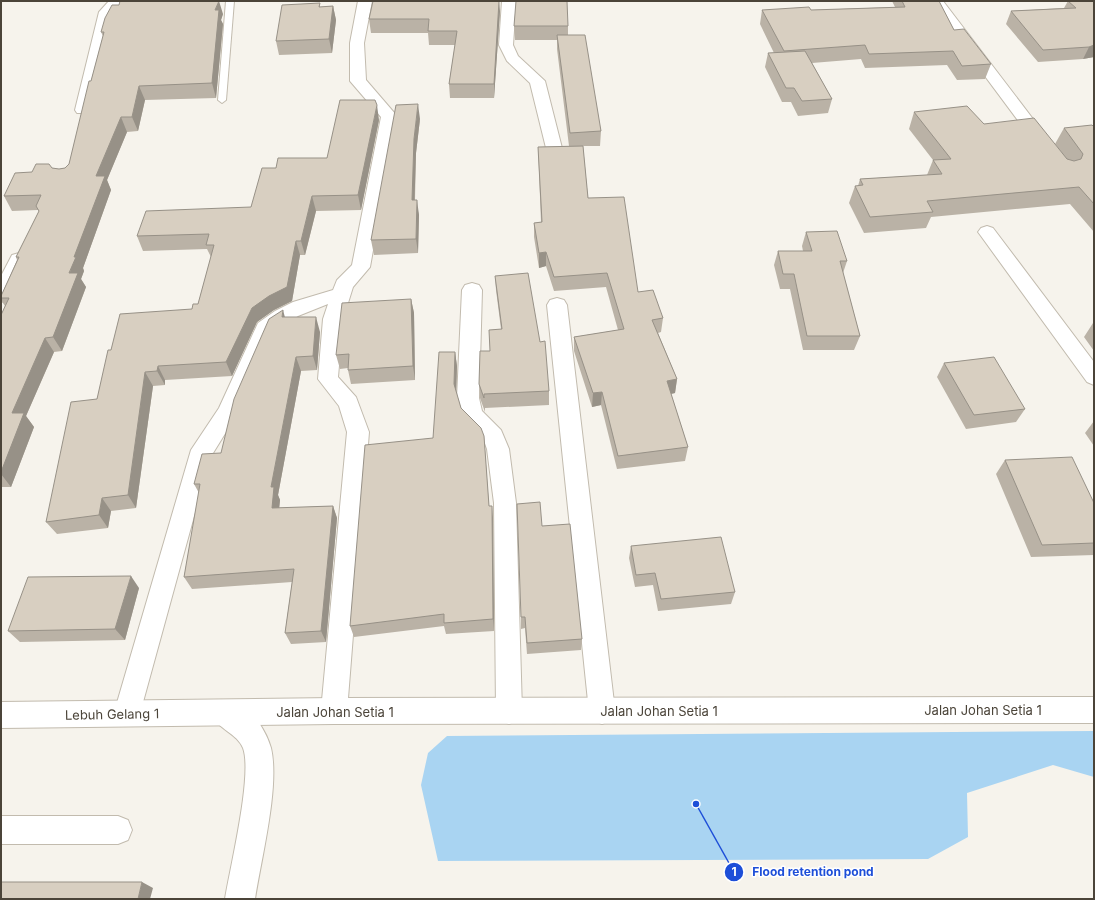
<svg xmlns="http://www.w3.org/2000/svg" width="1095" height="900" font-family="Inter,sans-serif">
<rect width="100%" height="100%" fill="#f6f3ec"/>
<path fill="#a9d4f2" d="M1094 731V777L1053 765 967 793 968 837 928 859 438 861 421 785 428 753 447 736Z"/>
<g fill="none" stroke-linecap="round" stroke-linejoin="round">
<defs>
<path id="service" d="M226 1H234L226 100 222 103 218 100Z"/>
<path id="minor" d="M109 1H124L113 13 91 110 89 113H77L75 110 99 12Z
M358 1H372L364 43 366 80 397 116 370 267 353 287 343 319 338 377 356 397 369 432 347 711 343 720 334 724 325 720 321 711 347 432 339 406 318 379 323 319 328 304 298 316 273 332 239 411 210 458 140 713 136 722 127 726 118 722 114 713 191 450 219 408 258 323 275 311 293 302 333 290 337 280 352 265 381 117 350 81V43Z
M502 1H516L513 45 518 56 545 81 563 152 561 156 555 157 549 156 547 152 530 83 507 61 499 45Z
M929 1H943L1049 140 1051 143 1049 146 1043 148 1037 146Z
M987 226 993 228 1094 362V385L1087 382 981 236 978 232 981 228Z
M19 253 26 255 28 259 8 300 1 302V276L12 255Z
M472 283 479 285 482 290 479 398 482 411 501 430 509 449 516 503 522 711 518 720 509 724 500 720 496 711 494 503 487 449 484 441 464 421 457 398 462 290 465 285Z
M557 298 564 300 567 305 615 711 611 720 602 724 593 720 589 711 547 305 550 300Z
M224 700C234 704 253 715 259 723 264 730 269 741 271 748 280 786 261 859 255 899H225C230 868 253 774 243 748 237 733 218 730 211 713L215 704Z
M1 816H118L128 820 132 830 128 840 118 844H1Z"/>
<path id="tertiary" d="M1094 697V723L334 724 1 728V702L334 698Z"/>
</defs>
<use href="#service" stroke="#c2bbae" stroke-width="2"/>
<use href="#minor" stroke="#c2bbae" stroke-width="2"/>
<use href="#tertiary" stroke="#c2bbae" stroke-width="2"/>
<use href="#service" fill="#fff" fill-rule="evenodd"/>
<use href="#minor" fill="#fff" fill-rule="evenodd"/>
<use href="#tertiary" fill="#fff" fill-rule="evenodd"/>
</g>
<path fill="#bab2a6" d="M892 1H939L954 30 991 64 985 79 957 80 947 65 865 68 861 59 812 63 832 99 828 113 798 116 791 102H782L765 67 768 53H774L760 24 762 10H811L895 7Z
M1068 1H1094V57L1083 59 1038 62 1006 24 1011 11 1064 8Z
M320 3V7L333 6 336 20 332 53 279 55 276 41Z
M500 11 494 98H450L449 84 455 45H429L428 33H371L369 19Z
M223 14 221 20 223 24 216 98 145 100 138 131 127 132 107 180 111 190 83 268 84 271 81 279 86 287 62 351 54 352 26 416 34 427 11 487H1V315L5 306 1 300V296L17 260 16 257 39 211 38 210 12 211 4 196 32 172 52 168 59 169 65 168 69 164 91 81 103 36 101 32Z
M514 26H568V35L601 131 600 146H583L588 198 638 292 663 318 661 332 658 333 677 379 675 393 671 394 688 447 685 461 617 469 601 405 592 407 574 351V337L618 330 606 287 554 291 546 266 539 268 534 237V223L541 222 538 147 569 146 557 49V40H515Z
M914 112 984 124 1062 153 1055 144 1064 128 1094 127V232L1070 204 931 217 926 228 864 233 849 203 855 186H858L860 179 927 175 933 160 909 129Z
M420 119 416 153 415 200 419 215 418 253 374 255 371 240Z
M379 120 361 210 316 211 305 255H300L292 301 274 310 257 322 232 376 165 380V385L153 386 136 508 111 511 108 528 57 534 46 522 97 399 111 350 192 309 198 304 211 257 207 249 143 251 137 236 251 207 276 168 327 158Z
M806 232 847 261 843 273 860 336 854 350H803L790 289H780L774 265 778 251H803L802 246Z
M495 276 540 342 549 391V405L485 408V412L480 398 479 384 490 351 501 329 496 290Z
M411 299 414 313 415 380 351 384 348 370V368L340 369 336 355Z
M285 317 320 332 317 370 301 371 278 495 280 500 279 508 333 506 337 518 326 642 291 644 285 633 292 582 192 589 184 577 199 493 194 484 221 453Z
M1094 322V351L1084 337 1093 323Z
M455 352 457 366 456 391 461 408 484 436 489 506 493 518 494 631 446 634 444 626 354 637 350 626 433 438Z
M944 363 1025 409 1016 422 966 429 937 377Z
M1094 421V446L1085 433Z
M1005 460 1094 503V555L1031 557 996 474Z
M542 526 582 639 581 650 527 654 525 628 521 629V617Z
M631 546 735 592 731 604 658 611 653 585 635 587 629 558Z
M139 588 125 640 20 642 8 631Z"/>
<path fill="#979187" d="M219 1 223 14 221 20 223 24 216 98 212 83 215 10Z
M499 1 500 11 494 98V84Z
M333 6 336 20 332 53 329 39Z
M1094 45V57L1083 59 1089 47Z
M139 86 145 100 138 131 132 117Z
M418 104 420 119 416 153 414 215 412 200 414 139Z
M377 105 379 120 361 210 358 195Z
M121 117 127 132 107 180 111 190 83 268 84 271 81 279 86 287 62 351 53 337 74 257 96 176Z
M312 196 316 211 305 255 301 241Z
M417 200 419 215 418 253 416 239Z
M296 241 300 255 292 301 274 310 257 322 232 376 226 362 252 308Z
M546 252V266L539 268V253Z
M411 299 414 313 415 380 413 366Z
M283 310 287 325 282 317Z
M316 317 320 332 317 370 313 356Z
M45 338 54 352 26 416 34 427 11 487 1 474V472L12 413Z
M455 352 457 366 456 398 454 384Z
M296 357 301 371 278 495 280 500 278 520 272 508 271 487Z
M158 366 165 380V385L157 371Z
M145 372 153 386 136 508 128 495Z
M677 379 675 393 665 395 667 381Z
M602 392 601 405 592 407 593 393Z
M102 498 111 511 108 528 99 515Z
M333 506 337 518 326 642 321 631Z
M492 506 493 518 494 631 493 619Z
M131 576 139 588 125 640 115 629Z
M142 882 153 888 150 899H138Z"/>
<path fill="#d8cfc1" stroke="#979187" d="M120 1H219L215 10H219L212 83 139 86 132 117H121L96 176H105L74 257H76L69 273H78L53 337 45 338 12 413H24L1 472V315L9 298H1V296L19 257H16L39 211 36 206 41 195 4 196 15 173 32 172 36 164H49L52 168 59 169 65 168 69 164 89 81H91L104 32H101L105 18 112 5H119Z
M373 1H499L494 84H449L457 31H428L429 19H369Z
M516 1H567L568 26H514Z
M902 1H939L954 30 964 29 991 64 962 66 953 51 869 54 865 45 784 51 762 10 809 7 811 10 905 7Z
M1068 1H1094V45L1089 47 1043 50 1011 11 1076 8Z
M320 3 319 7 333 6 329 39 276 41 282 5Z
M557 35H585L601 131 570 133Z
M805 51 832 99 802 101 794 88H786L768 53Z
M340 100H375L377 105 358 195 312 196 301 241H296L287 287 269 296 252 308 226 362 158 366 157 371 145 372 128 495 102 498 99 515 46 522 71 402 97 399 108 350H111L120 314 192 309 193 304H198L214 245H206L209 234 137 236 146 211 251 207 262 168H276L278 158H327Z
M418 104 414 139 412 200H417L416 239 371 240 396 105Z
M967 106 984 124 1034 118 1067 159 1074 161 1081 159 1083 154 1064 128 1092 125 1094 127V204L1079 187 927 201 933 212 870 217 855 186 863 185 860 179 942 174 933 160 951 159 914 112Z
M583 146 588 198 624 197 638 292 653 290 663 318 652 320 677 379 667 381 688 447 618 456 602 392 593 393 574 337 624 329 607 273 554 277 546 252 539 253 534 223 542 222 538 147Z
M837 231 847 261H840L860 336H807L794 274H783L778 251H812L806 232Z
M528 273 540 342 545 341 549 391 484 394V398L479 384 480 351H490L489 330 502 329 495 276Z
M411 299 413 366 348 370 349 354 336 355 342 303Z
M283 310 282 317H316L313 356 296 357 271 487H274L272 508 333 506 321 631 285 633 294 569 184 577 200 484H194L202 454 221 453 234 399 269 319Z
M439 352H455L454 384 461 408 481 428 484 436 489 506H492L493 619 444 623V614L350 626 365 445 433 438Z
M994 357 1025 409 974 415 944 363Z
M1072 457 1094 503V543L1042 545 1005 460Z
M540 502 542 526 570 524 582 639 527 643 525 617H521L517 504Z
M721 537 735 592 661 599 655 573 636 575 631 546Z
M131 576 115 629 8 631 28 577Z
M1 882H142L138 899H1Z"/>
<g text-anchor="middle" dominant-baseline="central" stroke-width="3" stroke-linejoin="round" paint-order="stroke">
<g font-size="13" fill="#4b4439" stroke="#fff">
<text x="983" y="710">Jalan Johan Setia 1</text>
<text x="659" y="711">Jalan Johan Setia 1</text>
<text x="335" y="712">Jalan Johan Setia 1</text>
<text transform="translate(112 714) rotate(-1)">Lebuh Gelang 1</text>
</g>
</g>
<path fill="none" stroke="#1d4ed8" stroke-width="1.5" d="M696 804L734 872"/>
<g fill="#1d4ed8" stroke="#fff" stroke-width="1.5">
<circle cx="696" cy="804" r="4"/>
<circle cx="734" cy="872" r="10"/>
</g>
<g font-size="12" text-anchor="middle" font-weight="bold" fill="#fff">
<text x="734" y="876">1</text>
</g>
<g font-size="12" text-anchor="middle" font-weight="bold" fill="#1d4ed8" stroke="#fff" stroke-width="3" stroke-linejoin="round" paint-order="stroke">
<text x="813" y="876">Flood retention pond</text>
</g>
<rect width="1095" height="900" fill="none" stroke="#4b4439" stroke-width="4"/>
</svg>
